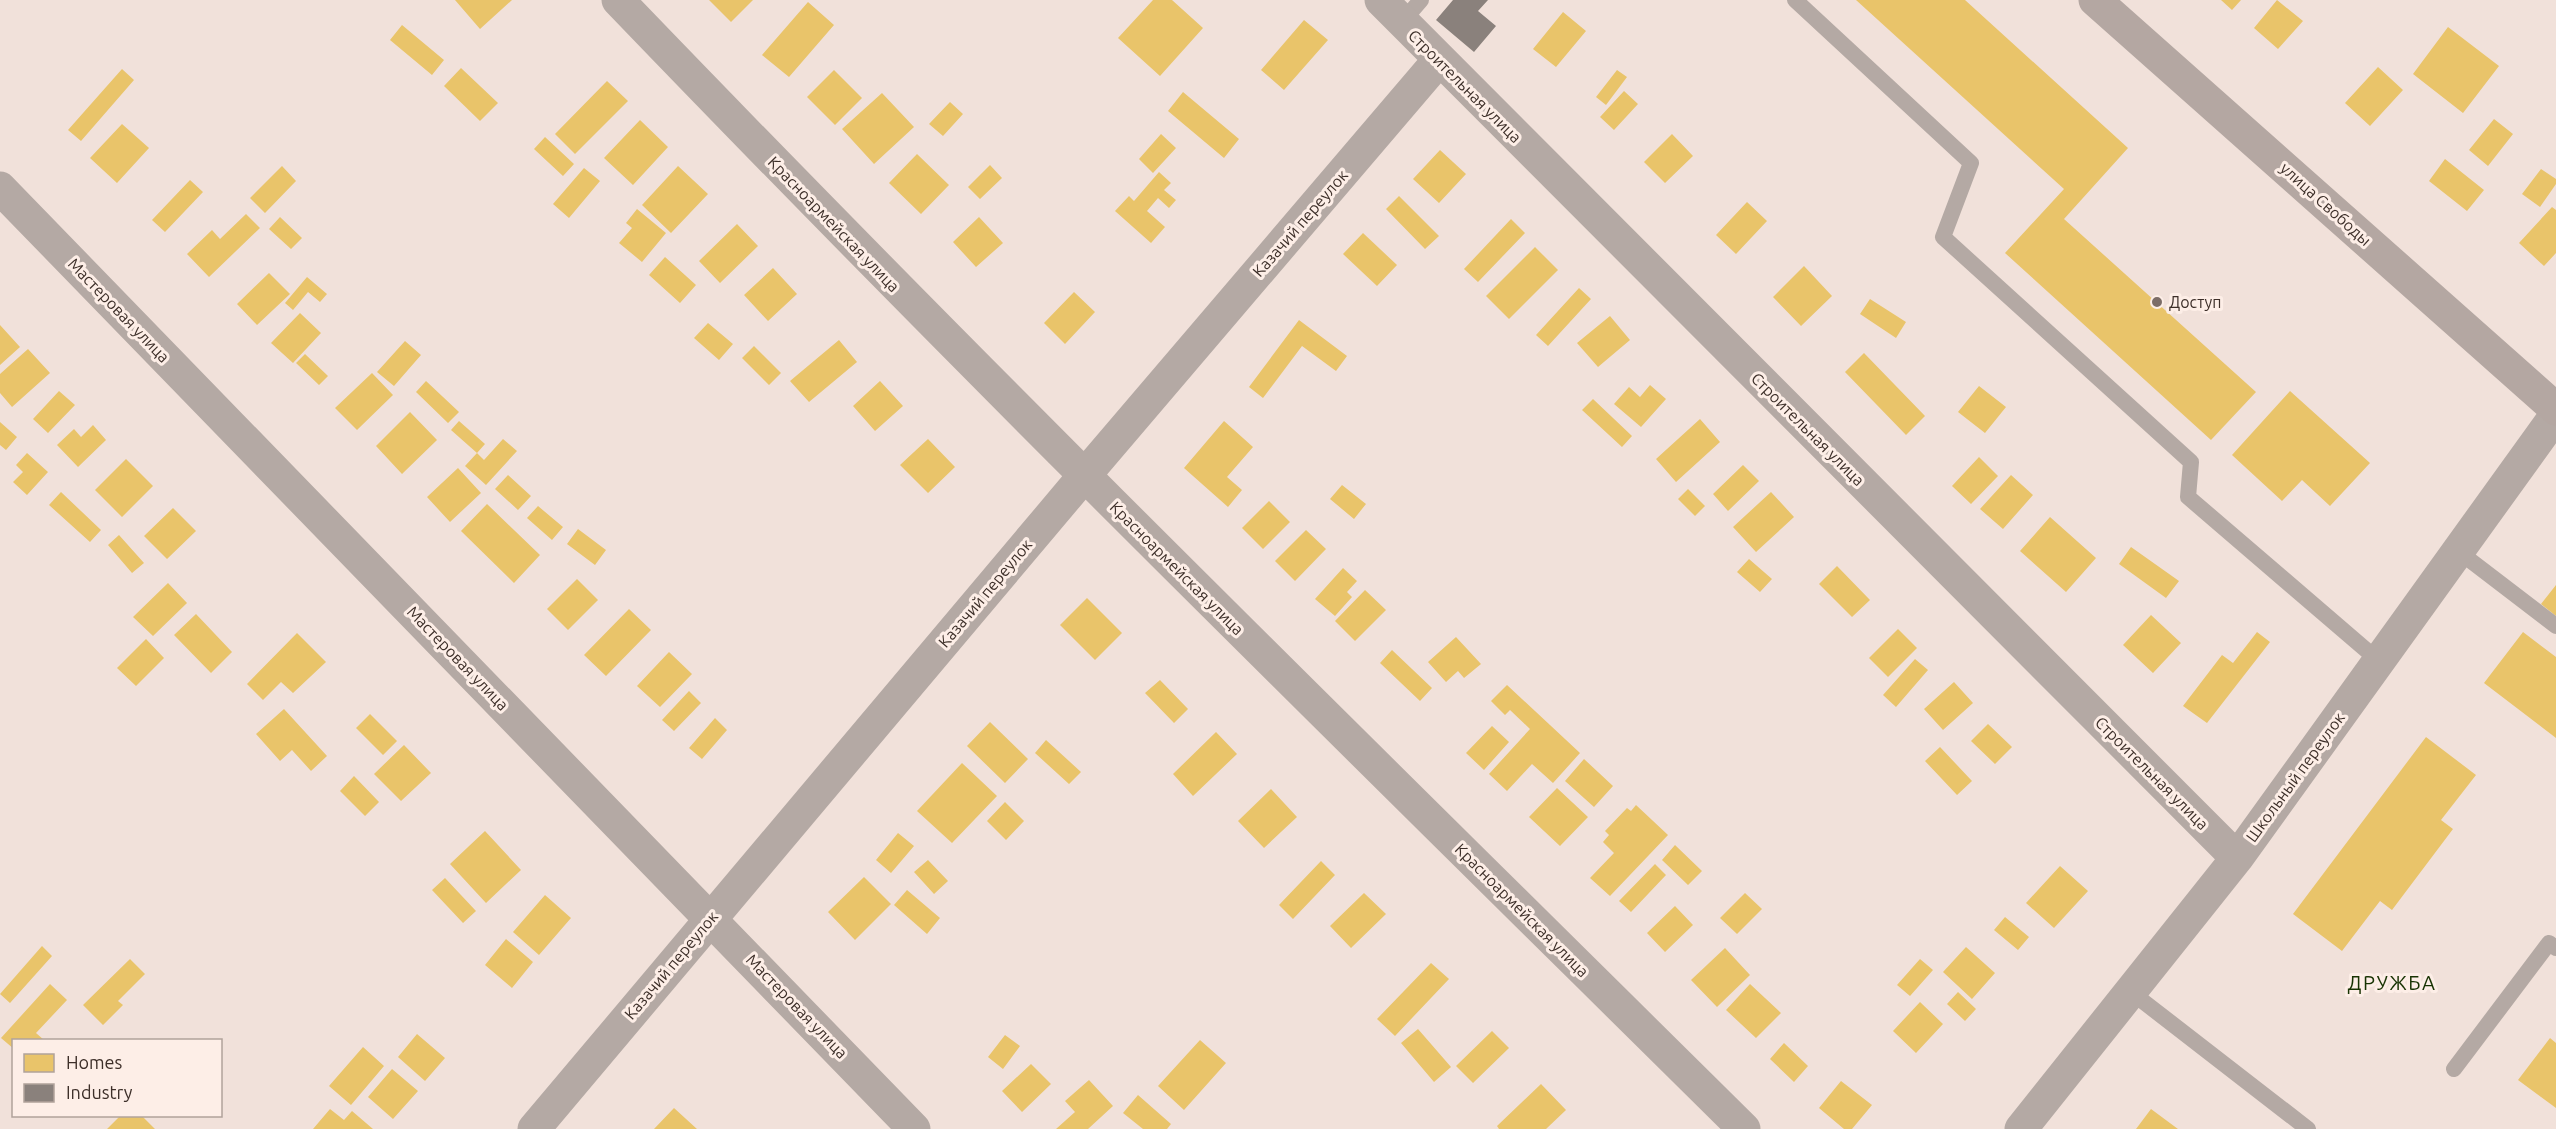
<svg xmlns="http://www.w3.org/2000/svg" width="2556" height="1129" font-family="Ubuntu,sans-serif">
<rect width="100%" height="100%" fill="#f1e1da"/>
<path fill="#e9c46a" d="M455 0H512L480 29Z
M709 0H753L731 22Z
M1153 0H1172L1203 28 1160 76 1118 38Z
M1856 0H1965L2128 148 2064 219 2256 392 2211 440 2005 253 2064 189Z
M2221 0H2241L2232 10Z
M2277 0 2303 21 2278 49 2254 28Z
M808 2 834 25 789 77 762 55Z
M1563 12 1586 31 1556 67 1533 49Z
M1304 20 1328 40 1284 90 1261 70Z
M402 25 444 60 432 75 390 40Z
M2448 27 2499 66 2463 113 2413 74Z
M2378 67 2403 90 2370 126 2345 103Z
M461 68 498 103 480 121 444 86Z
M122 69 134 80 81 141 68 130Z
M834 70 862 98 835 125 807 97Z
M1617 70 1627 77 1606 105 1596 97Z
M607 81 628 101 575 154 555 134Z
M1624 91 1638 104 1614 130 1600 117Z
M1183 92 1239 139 1224 158 1168 111Z
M882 93 914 127 874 164 842 129Z
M950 102 963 114 943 136 929 124Z
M2494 119 2513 134 2488 166 2469 150Z
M640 120 668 147 633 185 604 158Z
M122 124 149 148 117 183 90 158Z
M1161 134 1176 148 1153 173 1139 159Z
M1672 134 1693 156 1665 183 1644 162Z
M545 137 574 164 563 176 534 149Z
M1440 150 1466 174 1439 203 1413 179Z
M917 154 949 185 921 214 889 183Z
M2445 159 2484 190 2467 211 2429 181Z
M990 165 1002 178 980 199 968 187Z
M282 166 296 181 265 213 250 198Z
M678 166 708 194 671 233 642 205Z
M584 168 600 181 569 218 553 204Z
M2541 169 2556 179V184L2540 207 2522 194Z
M1159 172 1171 183 1164 190 1176 200 1169 208 1158 198 1147 211 1165 227 1151 243 1115 211 1129 196 1134 201Z
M190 180 203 192 165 232 152 220Z
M1399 196 1439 236 1425 249 1386 209Z
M1747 202 1767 221 1736 254 1716 235Z
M2552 207 2556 210V253L2544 266 2519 243Z
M637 209 666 233 642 262 619 243 632 228 626 223Z
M246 214 260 228 209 277 187 254 212 230 220 239Z
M280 217 302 238 291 249 269 229Z
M979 217 1003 243 976 267 953 242Z
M1511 219 1525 233 1478 282 1464 269Z
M737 224 758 246 720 283 699 261Z
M1363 233 1397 265 1377 286 1343 254Z
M1535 247 1558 270 1509 319 1486 296Z
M665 257 696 285 680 303 649 275Z
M1804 266 1832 296 1801 326 1773 297Z
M773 268 797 294 768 321 744 295Z
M269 273 290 294 257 325 237 304Z
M307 277 327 294 320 302 308 292 293 310 285 303Z
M1579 288 1591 299 1548 346 1536 335Z
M1074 292 1095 312 1065 344 1044 323Z
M1870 299 1906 322 1896 338 1860 314Z
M300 313 321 333 293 363 271 343Z
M1610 316 1630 340 1598 367 1577 343Z
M1299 320 1347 356 1336 371 1302 346 1263 398 1249 387Z
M708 323 733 344 719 360 694 338Z
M0 325 20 347 0 365Z
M839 340 857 362 809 402 790 381Z
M405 341 421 355 394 386 377 372Z
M754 346 781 373 769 385 742 358Z
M28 349 50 373 12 407 0 393V374Z
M1864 353 1925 416 1906 435 1845 372Z
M305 354 328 376 319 385 296 363Z
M372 373 393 395 357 430 335 408Z
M426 381 459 412 448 423 416 392Z
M880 381 903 406 875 431 853 406Z
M1650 385 1666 399 1641 427 1614 404 1629 387 1640 397Z
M1979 386 2006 407 1985 433 1958 412Z
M59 391 75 405 48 433 33 419Z
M2290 391 2370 463 2330 506 2302 480 2282 501 2232 455Z
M1593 399 1632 436 1622 447 1582 410Z
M410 412 437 440 402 474 376 446Z
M1700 419 1720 442 1676 482 1656 459Z
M459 421 485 444 477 453 451 430Z
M1224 421 1253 447 1227 477 1242 490 1228 507 1184 468Z
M0 422 17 437 6 450 0 445Z
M93 425 106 440 78 467 57 445 74 429 81 437Z
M503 439 517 451 486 485 465 466 477 453 484 460Z
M928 439 955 467 928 493 900 465Z
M27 453 48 472 27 495 13 482 23 472 16 465Z
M1979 457 1998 476 1971 504 1952 486Z
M126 459 153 486 122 517 95 490Z
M1743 465 1759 481 1728 511 1713 494Z
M458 468 481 493 450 522 427 497Z
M508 475 531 496 518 510 495 489Z
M2011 475 2033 495 2003 529 1980 509Z
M1342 485 1366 504 1354 519 1330 499Z
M1688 489 1705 506 1695 516 1678 499Z
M61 492 101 530 90 542 49 505Z
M1771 492 1794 517 1756 552 1733 527Z
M1269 501 1290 522 1263 549 1242 528Z
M487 504 540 555 514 583 461 531Z
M538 506 563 527 552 540 527 518Z
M173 508 196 531 167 559 144 536Z
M2050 517 2096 558 2066 592 2020 551Z
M578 529 606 550 595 565 567 544Z
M1306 530 1326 549 1295 581 1275 561Z
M119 535 144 563 132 573 108 545Z
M2131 547 2179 581 2166 598 2119 564Z
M1749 559 1772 579 1760 592 1737 572Z
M1837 566 1870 600 1852 617 1819 584Z
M1343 568 1357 581 1347 592 1352 597 1335 616 1315 599Z
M577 579 598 600 568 630 547 609Z
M168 583 187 603 153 636 133 617Z
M2556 585V616L2541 604Z
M1365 590 1386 610 1355 641 1335 621Z
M1087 598 1122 633 1095 660 1060 625Z
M629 609 651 630 606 676 584 655Z
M196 614 232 652 211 673 174 635Z
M2151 615 2181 643 2153 673 2123 645Z
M1898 629 1917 648 1888 677 1869 658Z
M2257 632 2270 642 2207 723 2183 706 2222 655 2233 663Z
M2523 632 2556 657V738L2484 683Z
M297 633 326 662 293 693 281 682 263 700 247 684Z
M1456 637 1481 664 1464 678 1458 671 1446 682 1428 662Z
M146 639 164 658 136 686 117 668Z
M1392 650 1432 688 1420 701 1380 663Z
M669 652 692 674 660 707 637 686Z
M1915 659 1928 670 1896 707 1883 695Z
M1160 680 1188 709 1174 723 1145 693Z
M1954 682 1973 703 1943 730 1924 709Z
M1507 685 1580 753 1553 783 1532 764 1507 791 1489 774 1530 729 1510 710 1505 715 1491 701Z
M689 691 701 703 674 731 662 720Z
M284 709 327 756 311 771 292 750 280 761 256 734Z
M370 714 397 741 383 755 356 728Z
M715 718 727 730 702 759 689 748Z
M990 722 1028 759 1005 783 967 746Z
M1988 724 2012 747 1995 764 1971 741Z
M1492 726 1509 742 1484 770 1466 753Z
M1216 732 1237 754 1193 796 1173 774Z
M2426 737 2476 775 2441 820 2453 829 2392 910 2380 901 2342 951 2293 914Z
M1046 740 1081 772 1069 784 1035 753Z
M404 745 431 773 401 801 374 774Z
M1940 747 1972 781 1957 795 1925 761Z
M1584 759 1613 786 1594 807 1565 781Z
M962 763 997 796 952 843 917 811Z
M354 776 379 802 365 816 340 791Z
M1557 788 1588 817 1560 846 1529 817Z
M1271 789 1297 817 1264 848 1238 821Z
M1005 802 1024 821 1006 840 987 821Z
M1636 805 1668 835 1610 896 1590 878 1614 853 1603 842 1609 835 1605 831 1627 808 1631 811Z
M485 831 521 870 486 903 450 864Z
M898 833 914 846 891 873 876 860Z
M1675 845 1702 871 1688 885 1662 860Z
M928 860 948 881 934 894 914 872Z
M1321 861 1335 875 1293 919 1279 905Z
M1655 864 1666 875 1631 912 1619 901Z
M2060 866 2088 891 2054 928 2026 903Z
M864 877 891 904 855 940 828 912Z
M445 878 476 911 463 923 432 890Z
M907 890 940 918 927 934 894 905Z
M1364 893 1386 914 1351 948 1330 926Z
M1745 893 1762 909 1737 934 1720 918Z
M545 895 571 918 539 955 513 932Z
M1675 906 1693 925 1665 952 1647 933Z
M2005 917 2029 937 2018 950 1994 930Z
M506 939 533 962 512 988 485 965Z
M42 946 52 956 10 1003 0 994Z
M1966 947 1995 973 1972 999 1943 972Z
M1725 948 1750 975 1717 1007 1691 980Z
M130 959 145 974 118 1001 123 1005 103 1025 83 1005Z
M1920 959 1933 970 1910 996 1897 985Z
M1431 963 1449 979 1395 1036 1377 1019Z
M50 984 67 1000 36 1033 44 1040H14V1049L1 1038Z
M1750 984 1781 1013 1756 1038 1726 1010Z
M1958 992 1976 1009 1965 1021 1947 1004Z
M1920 1002 1943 1024 1916 1053 1893 1031Z
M1418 1029 1451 1067 1434 1082 1401 1043Z
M1492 1031 1509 1048 1473 1083 1456 1066Z
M417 1034 445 1058 425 1081 398 1057Z
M1005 1035 1020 1046 1003 1069 988 1057Z
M2550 1038 2556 1043V1108L2518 1080Z
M1200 1040 1226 1063 1184 1110 1158 1086Z
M1784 1043 1808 1066 1794 1082 1770 1059Z
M363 1047 384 1066 351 1105 329 1086Z
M1031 1064 1051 1084 1022 1112 1002 1091Z
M392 1069 418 1091 393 1119 368 1097Z
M1089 1080 1113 1106 1088 1129H1056L1075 1112 1065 1101Z
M1841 1081 1872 1105 1852 1129H1844L1819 1108Z
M1541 1084 1566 1110 1546 1129H1499L1497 1126Z
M1138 1095 1171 1124 1167 1129H1143L1123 1113Z
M674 1108 697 1129H654Z
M330 1109 344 1120 352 1111 373 1129H313Z
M2151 1109 2178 1129H2136Z
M120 1116H142L155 1129H107Z"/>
<path fill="#8a817c" d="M1453 0H1488L1478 11 1496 26 1474 52 1436 20Z"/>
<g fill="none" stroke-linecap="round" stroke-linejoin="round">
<path stroke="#b4a9a4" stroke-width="16" d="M1795 0 1971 163 1943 237 2191 462 2188 497 2379 661
M1402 22 1421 0
M2458 551 2556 626
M2131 992 2308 1129
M2454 1069 2549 943 2556 948"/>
<path stroke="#b4a9a4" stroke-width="33" d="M618 0C986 383 1366 755 1744 1129
M1381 0 2237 858
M0 188 914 1129
M534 1129 1084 476 1439 60
M2021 1129 2237 858 2556 415"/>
<path stroke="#b4a7a2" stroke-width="33" d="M2095 0 2556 409"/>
</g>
<circle fill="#7c6d67" stroke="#fdeee7" stroke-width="2" cx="2157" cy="302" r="6"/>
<g text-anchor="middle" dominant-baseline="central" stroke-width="6" stroke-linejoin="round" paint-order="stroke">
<g font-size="16" fill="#3d2f29" stroke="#fdeee7">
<text transform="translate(1465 86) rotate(45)">Строительная улица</text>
<text transform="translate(2326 204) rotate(42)">улица Свободы</text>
<text transform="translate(1300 223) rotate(-49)">Казачий переулок</text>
<text transform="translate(834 224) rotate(46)">Красноармейская улица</text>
<text transform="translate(119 310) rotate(46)">Мастеровая улица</text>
<text transform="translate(1808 429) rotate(45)">Строительная улица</text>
<text transform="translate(1177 568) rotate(45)">Красноармейская улица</text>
<text transform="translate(985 593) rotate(-50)">Казачий переулок</text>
<text transform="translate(458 658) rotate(46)">Мастеровая улица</text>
<text transform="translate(2152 773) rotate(45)">Строительная улица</text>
<text transform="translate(2295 777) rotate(-54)">Школьный переулок</text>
<text transform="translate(1522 910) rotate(45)">Красноармейская улица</text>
<text transform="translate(671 965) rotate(-50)">Казачий переулок</text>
<text transform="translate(797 1006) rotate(46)">Мастеровая улица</text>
</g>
<g font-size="16" fill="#3d2f29" stroke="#fdeee7" text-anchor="start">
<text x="2169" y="302">Доступ</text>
</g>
<g font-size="20" letter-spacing="1.5" fill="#183303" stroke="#fdeee7">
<text x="2392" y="982">ДРУЖБА</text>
</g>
</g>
<rect x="12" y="1039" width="210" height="78" fill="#fdeee7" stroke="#b0a29b" stroke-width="1.5"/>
<rect x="24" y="1054" width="30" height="18" fill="#e9c46a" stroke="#b0a29b" stroke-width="1.5"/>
<text x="66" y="1069" font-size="18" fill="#3d2f29">Homes</text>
<rect x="24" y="1084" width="30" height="18" fill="#8a817c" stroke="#b0a29b" stroke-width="1.5"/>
<text x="66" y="1099" font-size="18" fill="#3d2f29">Industry</text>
</svg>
